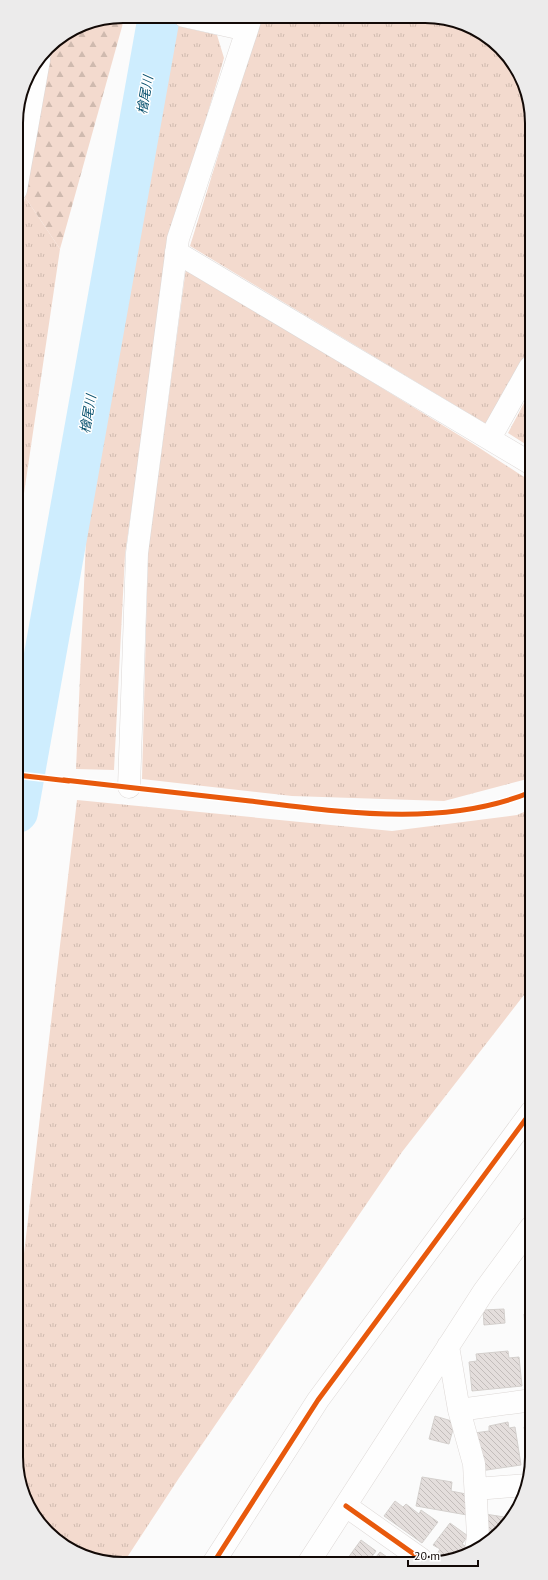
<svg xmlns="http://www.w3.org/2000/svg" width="548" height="1580" font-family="'PT Sans','Noto Sans JP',sans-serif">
<defs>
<pattern id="grass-tufts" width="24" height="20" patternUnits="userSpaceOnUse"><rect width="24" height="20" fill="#f3dace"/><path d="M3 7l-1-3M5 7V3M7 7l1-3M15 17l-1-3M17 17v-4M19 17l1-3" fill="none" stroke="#cfbaaf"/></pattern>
<pattern id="forest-firs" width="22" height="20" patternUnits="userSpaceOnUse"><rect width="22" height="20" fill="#f3dace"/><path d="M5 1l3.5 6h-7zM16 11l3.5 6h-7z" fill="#cfbaaf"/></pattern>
<pattern id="building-back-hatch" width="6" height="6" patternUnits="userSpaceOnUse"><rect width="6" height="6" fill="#e4dedc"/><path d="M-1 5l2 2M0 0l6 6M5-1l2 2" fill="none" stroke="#c3bdbb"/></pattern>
</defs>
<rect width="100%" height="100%" fill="#fbfbfb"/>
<path fill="url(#grass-tufts)" d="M261 17 446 18 501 48 530 102V348L488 425 190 246Z
M169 24 217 35 224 58 169 244 125 555 114 770 76 769 88 493 137 193Z
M25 197 60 249 17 541 16 244Z
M186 268 475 445 530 481 531 778 444 801 292 796 142 779 148 552Z
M530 392V447L508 433Z
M77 800 392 831 517 815 531 809V986L402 1152 179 1478 124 1562H103L48 1533 18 1478V1305Z"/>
<path fill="url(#forest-firs)" d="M125 16 60 249 25 197 53 42 83 24Z"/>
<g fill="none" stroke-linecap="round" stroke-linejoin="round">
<path stroke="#ceedfe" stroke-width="42" d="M17 812 159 16"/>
</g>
<path fill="url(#building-back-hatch)" stroke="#d4d0cd" d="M504 1309 505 1323 484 1325 483 1310Z
M532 1313V1351L527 1352 524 1314Z
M508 1351 509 1358 519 1357 522 1386 472 1391 469 1362 477 1361 476 1354Z
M532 1351V1390H529L527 1352Z
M435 1416 455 1422 449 1444 429 1439Z
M508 1422 509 1428 515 1427 521 1465 480 1471 474 1433 489 1431V1426Z
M532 1426V1454H529L524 1427Z
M422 1477 452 1482 451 1491 471 1495 467 1515 416 1506Z
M395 1501 403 1507 406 1504 419 1514 421 1510 438 1522 422 1543 384 1516Z
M485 1514 511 1518 505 1527 480 1548Z
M450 1523 468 1536 462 1544 468 1548 463 1555 444 1562 436 1556 440 1549 433 1545Z
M361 1540 376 1551 368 1562H345Z
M380 1552 394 1562H372Z"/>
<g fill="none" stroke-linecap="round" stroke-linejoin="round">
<defs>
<path id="minor" d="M184 16 247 30 251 17
M16 190 39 60
M176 252 530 463
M490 438 530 367
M129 787 137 553 178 239 247 30
M448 1346 459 1410 474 1464 478 1536 476 1550
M459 1410 532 1400
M476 1489 527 1485
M346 1506 421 1559 420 1562
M214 1562 318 1400 531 1112
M309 1562 484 1291 531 1227"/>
</defs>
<use href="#minor" stroke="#ddd8d6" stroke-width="23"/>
<use href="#minor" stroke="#fefefe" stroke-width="22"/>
<defs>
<path id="cycleway" d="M17 775 69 781
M64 780C126 787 188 794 250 801 341 812 444 828 531 792
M346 1506 421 1559 420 1562
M214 1562 318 1400 531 1112"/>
</defs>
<use href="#cycleway" stroke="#fff" stroke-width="8"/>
<use href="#cycleway" stroke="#e8590c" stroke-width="5"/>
</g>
<g text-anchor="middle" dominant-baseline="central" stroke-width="3" stroke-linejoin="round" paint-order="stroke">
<g font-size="13" font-style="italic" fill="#08516e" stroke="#fff">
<text transform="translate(145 95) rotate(-80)">檜尾川</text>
<text transform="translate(88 414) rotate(-80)">檜尾川</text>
</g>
</g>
<path d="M0 0H548V1580H0ZM123 23H425A100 100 0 0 1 525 123V1457A100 100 0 0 1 425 1557H123A100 100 0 0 1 23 1457V123A100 100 0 0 1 123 23Z" fill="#ecebeb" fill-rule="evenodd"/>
<path fill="none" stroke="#120906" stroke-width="2" d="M123 23H425A100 100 0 0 1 525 123V1457A100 100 0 0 1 425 1557H123A100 100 0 0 1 23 1457V123A100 100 0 0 1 123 23Z"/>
<path d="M408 1560v6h70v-6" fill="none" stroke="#120906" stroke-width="2"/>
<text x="414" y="1560" font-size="12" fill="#120906" stroke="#ffffff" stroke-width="3" paint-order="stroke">20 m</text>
</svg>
